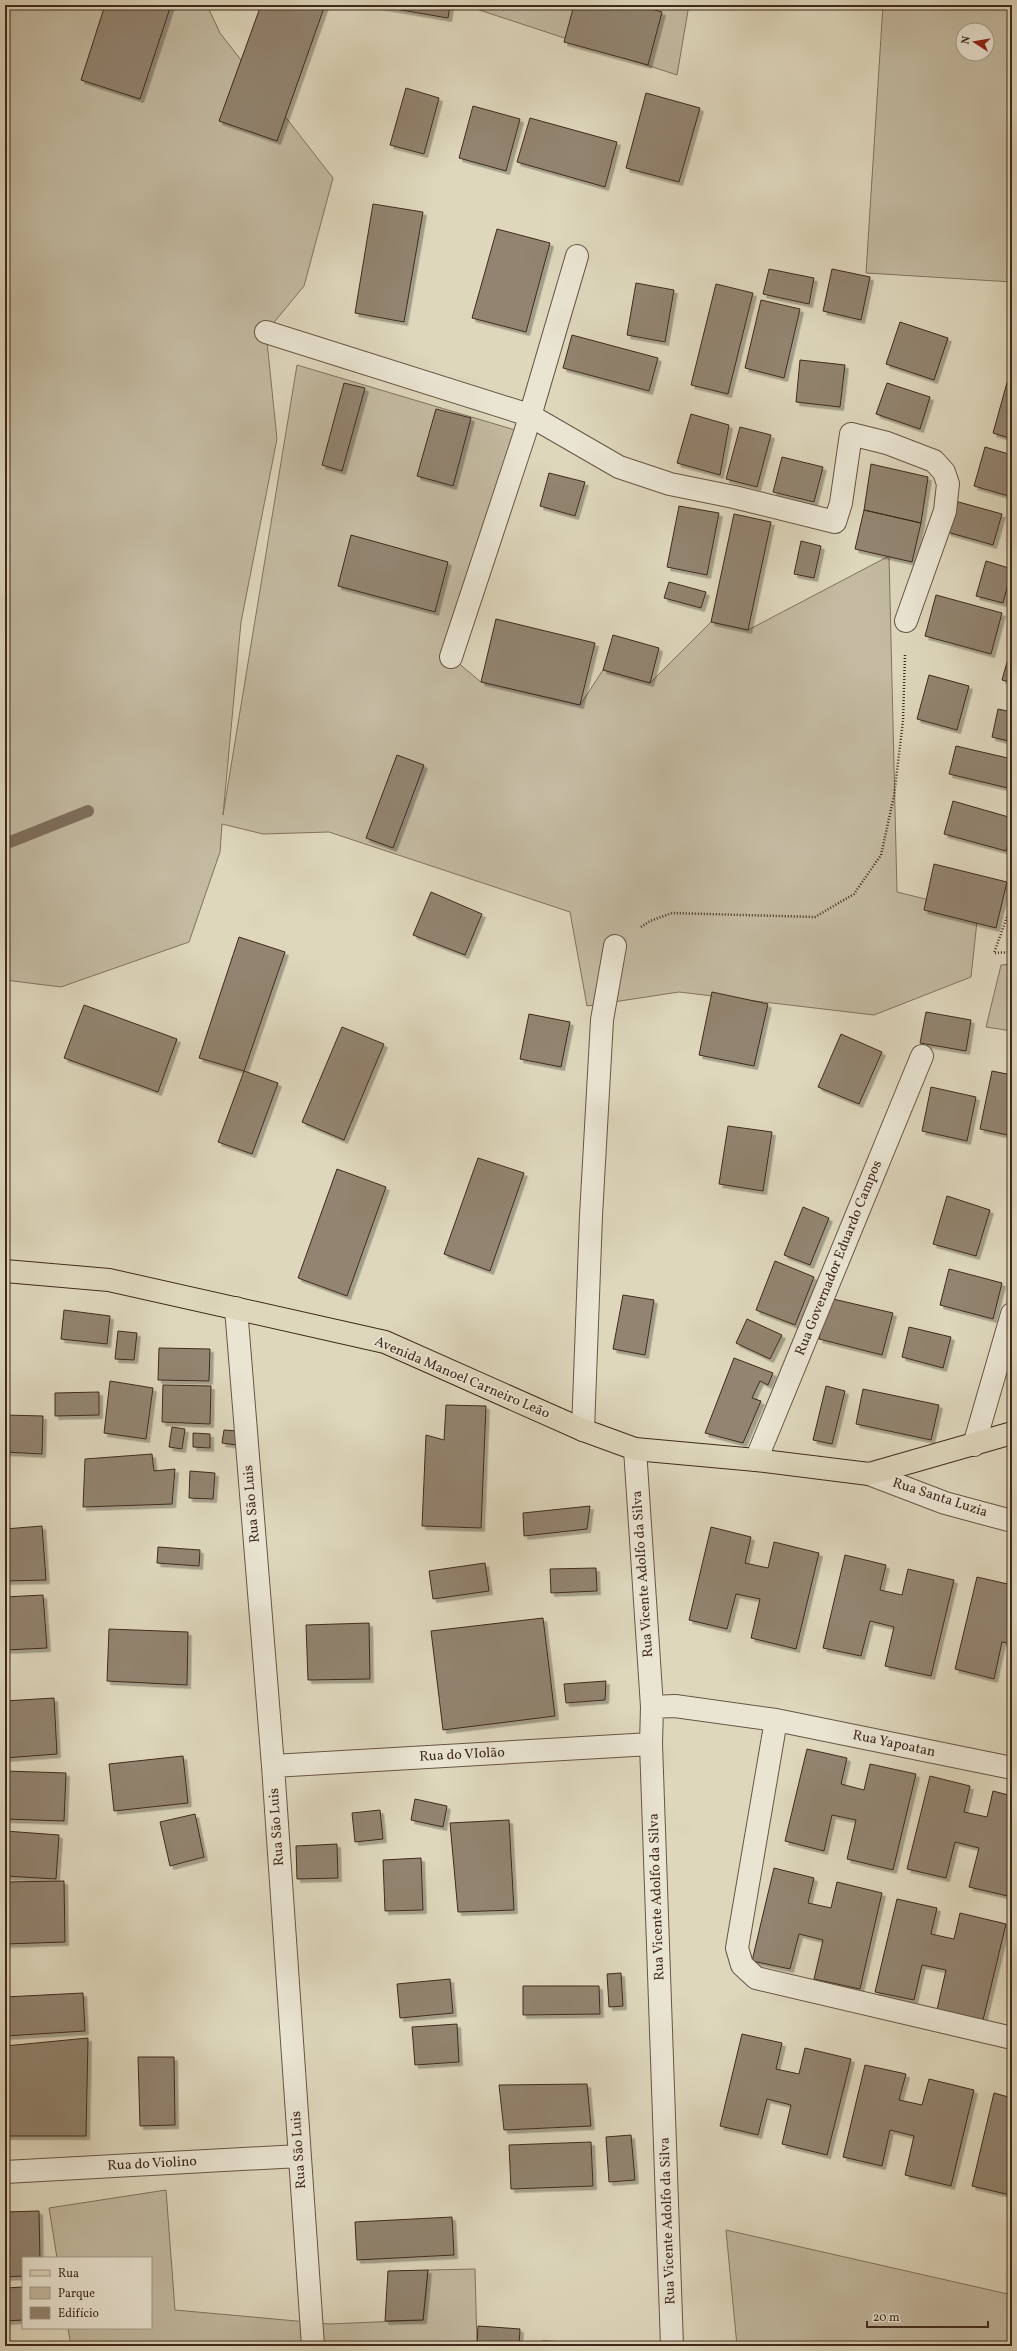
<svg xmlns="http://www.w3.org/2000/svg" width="1017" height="2351" font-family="Vollkorn,serif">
<defs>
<filter id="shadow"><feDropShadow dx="3.5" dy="3.5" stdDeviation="0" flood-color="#0004"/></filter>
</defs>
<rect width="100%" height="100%" fill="#ded7bc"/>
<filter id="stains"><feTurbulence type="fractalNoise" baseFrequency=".005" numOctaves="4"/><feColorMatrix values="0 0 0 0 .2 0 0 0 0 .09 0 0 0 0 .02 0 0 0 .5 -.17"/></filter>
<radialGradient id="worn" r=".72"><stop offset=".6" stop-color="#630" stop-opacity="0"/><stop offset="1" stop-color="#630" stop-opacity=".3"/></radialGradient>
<path fill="#c3baa1" stroke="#82725e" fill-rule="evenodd" d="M5 5H207L220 33 333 178 304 286 266 332 277 439 241 622 223 815 297 365 525 433 451 657 481 682 580 705 603 670 650 683 711 622 748 630 889 556 897 892 978 912 971 977 874 1015 679 992 587 1006 570 912 329 832 263 834 222 824 220 852 189 942 61 987 5 980Z
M464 5H689L677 75Z
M883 5H1012V282L866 273ZM963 30H987V54H963Z
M1012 964V1031L986 1027 1001 965Z
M166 2190 175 2310 329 2324 423 2320 428 2270 475 2269 477 2346H71L68 2328H151V2258H57L49 2208Z
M726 2230 1012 2295V2346H737Z"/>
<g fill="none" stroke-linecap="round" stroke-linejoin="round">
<path stroke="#7e6e5c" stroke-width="12" d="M5 844 88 811"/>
</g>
<path fill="#92846f" stroke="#402a1c" filter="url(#shadow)" d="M105 5H171L140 99 81 80Z
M261 5H325L277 141 219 121Z
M372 5H450L448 18Z
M574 5H637L662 12 648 65 564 42Z
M406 88 439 98 424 154 390 145Z
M646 93 700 108 679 182 626 168Z
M473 106 520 119 506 171 459 158Z
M530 118 617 142 605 187 517 162Z
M373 204 423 212 404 322 355 313Z
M497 229 550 243 526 332 472 318Z
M769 269 814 278 809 304 763 294Z
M832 269 870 277 861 320 823 311Z
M636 283 674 290 665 342 627 335Z
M716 284 753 293 728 394 691 385Z
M761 300 800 309 784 378 745 368Z
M900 322 948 338 934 380 886 364Z
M572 335 658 358 649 391 563 368Z
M800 360 845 365 840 407 796 402Z
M1010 372H1012V439L993 433Z
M344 383 365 388 342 471 322 465Z
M887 383 930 397 920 429 876 414Z
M436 409 471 418 453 486 417 476Z
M691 414 729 425 720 475 677 463Z
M740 427 771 435 757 487 726 479Z
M985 447 1012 455V497L974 486Z
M782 457 823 467 814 502 773 492Z
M871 464 928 477 921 523 864 510Z
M549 473 585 482 575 516 540 506Z
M955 501 1002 514 993 545 947 532Z
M679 506 719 513 707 575 667 567Z
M864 510 921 523 912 562 855 549Z
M734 514 771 522 748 630 711 622Z
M351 535 448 562 435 612 338 586Z
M801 541 821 546 814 578 794 574Z
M986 561 1012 569 1003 603 976 596Z
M669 582 706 592 701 608 664 598Z
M936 595 1002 613 991 654 925 636Z
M496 619 595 643 580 705 481 682Z
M613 635 659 648 650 683 603 670Z
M1009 655 1012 656V683L1002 680Z
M929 675 969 686 957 730 917 719Z
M998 709 1012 712V742L992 737Z
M956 746 1012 759V789L949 774Z
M397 755 424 765 393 848 366 838Z
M953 801 1012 818V829L1006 851 944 834Z
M934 864 1007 882 996 928 924 910Z
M431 892 482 914 465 955 413 935Z
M239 937 285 952 244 1071 199 1058Z
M712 992 768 1004 754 1066 699 1055Z
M84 1005 177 1039 158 1092 64 1058Z
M926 1012 971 1020 966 1051 920 1043Z
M529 1014 570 1022 561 1067 520 1059Z
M342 1027 384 1044 344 1140 302 1122Z
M841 1034 882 1052 859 1104 818 1087Z
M244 1071 278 1083 252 1154 218 1142Z
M992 1071 1012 1075V1136L980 1129Z
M931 1087 976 1097 967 1141 922 1131Z
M728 1126 772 1132 763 1191 719 1184Z
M478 1158 524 1173 490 1271 444 1254Z
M337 1169 386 1187 347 1296 298 1278Z
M947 1196 990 1210 976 1256 933 1244Z
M803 1207 829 1218 810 1265 784 1255Z
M775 1261 814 1277 795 1325 756 1310Z
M949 1269 1002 1283 993 1319 940 1305Z
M623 1295 654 1300 645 1355 613 1349Z
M829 1298 893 1313 882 1355 819 1339Z
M64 1310 110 1316 107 1344 61 1339Z
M747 1319 782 1335 770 1359 736 1343Z
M909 1327 951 1337 943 1368 902 1357Z
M118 1331 137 1333 134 1360 115 1359Z
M159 1348 210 1349 209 1381 158 1380Z
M734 1358 773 1373 768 1385 760 1381 752 1398 761 1401 743 1443 705 1433Z
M110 1381 153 1388 146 1439 104 1433Z
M163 1385 211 1386 210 1424 162 1422Z
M826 1386 845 1391 832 1444 813 1440Z
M863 1389 939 1405 931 1440 856 1424Z
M99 1392V1415L55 1416V1393Z
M446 1405 486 1406 481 1528 422 1526 426 1435 444 1440Z
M5 1415 43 1416 42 1454 5 1452Z
M172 1427 185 1429 182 1449 169 1447Z
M224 1430 238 1431 237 1445 222 1443Z
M193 1433 210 1434V1448L193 1447Z
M152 1454 154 1471 175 1469 172 1504 83 1507 85 1459Z
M190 1471 215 1473 213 1499 189 1498Z
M590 1506 587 1529 524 1536 523 1513Z
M42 1526 46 1580 5 1581V1529Z
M711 1527 751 1537 745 1563 768 1568 774 1542 819 1553 796 1649 751 1638 760 1599 736 1594 727 1629 689 1620Z
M158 1547 200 1550 199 1566 157 1563Z
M845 1555 886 1565 880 1590 902 1595 908 1569 954 1580 931 1676 885 1666 894 1627 870 1621 861 1656 823 1648Z
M485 1563 489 1591 433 1599 429 1571Z
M596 1568 597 1591 551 1593 550 1569Z
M977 1577 1012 1585V1644L1002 1642 994 1679 955 1669Z
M43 1595 47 1648 5 1650V1597Z
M543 1618 555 1716 443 1730 431 1631Z
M369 1623 370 1679 308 1680 306 1625Z
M109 1629 188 1632 187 1685 107 1681Z
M606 1681 605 1700 566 1703 564 1684Z
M54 1698 57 1754 5 1758V1701Z
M807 1749 847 1758 841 1784 864 1790 870 1764 916 1774 893 1870 847 1859 856 1820 832 1815 824 1851 785 1841Z
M183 1756 188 1803 114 1811 109 1764Z
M5 1771 66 1773 64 1821 5 1819Z
M930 1776 970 1786 964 1812 987 1817 993 1791 1012 1796V1897L969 1887 979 1848 955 1842 946 1878 907 1869Z
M415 1799 447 1806 443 1827 411 1820Z
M380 1810 383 1839 355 1842 352 1813Z
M195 1814 204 1857 170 1866 160 1822Z
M509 1820 514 1910 458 1912 450 1823Z
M5 1831 59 1835 56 1879 5 1876Z
M337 1844 338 1878 297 1879 296 1846Z
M421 1858 423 1910 385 1911 383 1860Z
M774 1868 814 1878 808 1903 831 1908 837 1882 882 1893 860 1989 814 1979 823 1940 799 1934 790 1969 752 1961Z
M64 1881 65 1942 5 1944V1882Z
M897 1899 937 1908 931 1934 954 1939 960 1913 1006 1924 983 2020 937 2010 946 1970 922 1965 914 2000 875 1992Z
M621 1973 623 2006 609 2007 607 1974Z
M450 1979 453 2013 400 2018 397 1984Z
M523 1986H599L600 2014 523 2015Z
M83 1993 85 2031 5 2036V1997Z
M457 2024 459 2062 415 2065 412 2027Z
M742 2034 782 2043 776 2069 799 2074 805 2048 851 2059 827 2155 782 2144 791 2105 767 2099 758 2135 720 2126Z
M88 2038 86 2136H5V2046Z
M138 2057H174L175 2125 140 2126Z
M865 2065 906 2074 899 2100 922 2105 929 2079 974 2090 951 2186 905 2175 914 2136 890 2130 882 2166 843 2157Z
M587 2084 591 2126 504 2130 499 2085Z
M994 2093 1012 2098 1010 2195 972 2186Z
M631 2135 635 2180 609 2182 606 2137Z
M591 2142 593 2186 511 2189 509 2145Z
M39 2211 40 2258H23V2276L5 2277V2212Z
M452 2217 454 2255 357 2260 355 2222Z
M428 2270 423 2320 385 2321 388 2271Z
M23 2287V2320L5 2321V2288Z
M478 2326 520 2329 519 2346H477Z
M542 2341 607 2343V2346H542Z"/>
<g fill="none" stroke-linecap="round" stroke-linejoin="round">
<defs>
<path id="minor" d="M266 332 529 415 619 467 670 484 734 497 835 522 841 503 851 434 887 443 934 461 944 472 948 484 945 511 906 621
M451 657 525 433 577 256
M236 1308 273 1766 313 2346
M583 1430 591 1216 602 1020 615 946
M974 1445 1012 1314
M635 1449 652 1707 651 1744 672 2346
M756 1460 922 1056
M869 1474 945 1503 1012 1521
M652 1707 675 1706 776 1720 1012 1768
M776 1720 737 1948 742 1965 756 1978 1012 2038
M273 1766 651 1744
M5 2172 299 2156"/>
<path id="major" d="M5 1271 109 1280 385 1342 583 1430 635 1449 756 1460 869 1474 1012 1433"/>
</defs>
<use href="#minor" stroke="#685544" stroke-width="24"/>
<use href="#major" stroke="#402a1c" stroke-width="24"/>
<path stroke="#402a1c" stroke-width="2.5" stroke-dasharray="1 2" stroke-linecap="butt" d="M1012 903 994 953 1012 952
M641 927 650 921 672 913 815 917 854 894 881 855 894 796 903 721 905 654"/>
<use href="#minor" stroke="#eae5d3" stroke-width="22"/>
<use href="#major" stroke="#ded7bc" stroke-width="22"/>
</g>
<g text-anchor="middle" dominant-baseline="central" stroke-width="3.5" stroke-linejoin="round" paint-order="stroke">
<g font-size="14" fill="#402a1c" stroke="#eae5d3">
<text transform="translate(839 1258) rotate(-68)">Rua Governador Eduardo Campos</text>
<text transform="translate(462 1378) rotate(23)">Avenida Manoel Carneiro Leão</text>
<text transform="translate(940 1498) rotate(18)">Rua Santa Luzia</text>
<text transform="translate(252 1504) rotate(-95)">Rua São Luis</text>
<text transform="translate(643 1574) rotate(-94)">Rua Vicente Adolfo da Silva</text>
<text transform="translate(894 1744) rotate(12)">Rua Yapoatan</text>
<text transform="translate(462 1755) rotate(-3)">Rua do VIolão</text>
<text transform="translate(277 1827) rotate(-94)">Rua São Luis</text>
<text transform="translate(657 1897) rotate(-92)">Rua Vicente Adolfo da Silva</text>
<text transform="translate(299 2150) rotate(-94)">Rua São Luis</text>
<text transform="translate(152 2164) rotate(-3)">Rua do Violino</text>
<text transform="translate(668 2221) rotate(-92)">Rua Vicente Adolfo da Silva</text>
</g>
</g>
<rect width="1017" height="2351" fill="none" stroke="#ded7bc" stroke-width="20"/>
<rect x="6" y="6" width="1005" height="2339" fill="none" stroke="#402a1c" stroke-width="2"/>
<rect x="10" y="10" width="997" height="2331" fill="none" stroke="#402a1c"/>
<rect x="22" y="2257" width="130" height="72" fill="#eae5d3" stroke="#a69a8a"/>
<rect x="30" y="2270" width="20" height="6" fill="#ded7bc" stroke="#a69a8a"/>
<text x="58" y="2277" font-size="12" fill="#402a1c">Rua</text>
<rect x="30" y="2287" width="20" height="12" fill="#c3baa1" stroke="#a69a8a"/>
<text x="58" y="2297" font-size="12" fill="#402a1c">Parque</text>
<rect x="30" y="2307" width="20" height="12" fill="#92846f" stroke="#a69a8a"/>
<text x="58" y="2317" font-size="12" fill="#402a1c">Edifício</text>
<g transform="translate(975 42) rotate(282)"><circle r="19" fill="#eae5d3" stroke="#a69a8a"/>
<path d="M0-3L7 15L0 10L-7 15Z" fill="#8f2418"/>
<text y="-6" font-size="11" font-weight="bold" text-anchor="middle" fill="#402a1c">N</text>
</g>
<path d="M867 2321v6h121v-6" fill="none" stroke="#402a1c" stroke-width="2"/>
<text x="873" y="2321" font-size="12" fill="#402a1c" stroke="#eae5d3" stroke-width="3" paint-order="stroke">20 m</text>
<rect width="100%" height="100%" filter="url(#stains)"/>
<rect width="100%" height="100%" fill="url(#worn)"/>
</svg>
